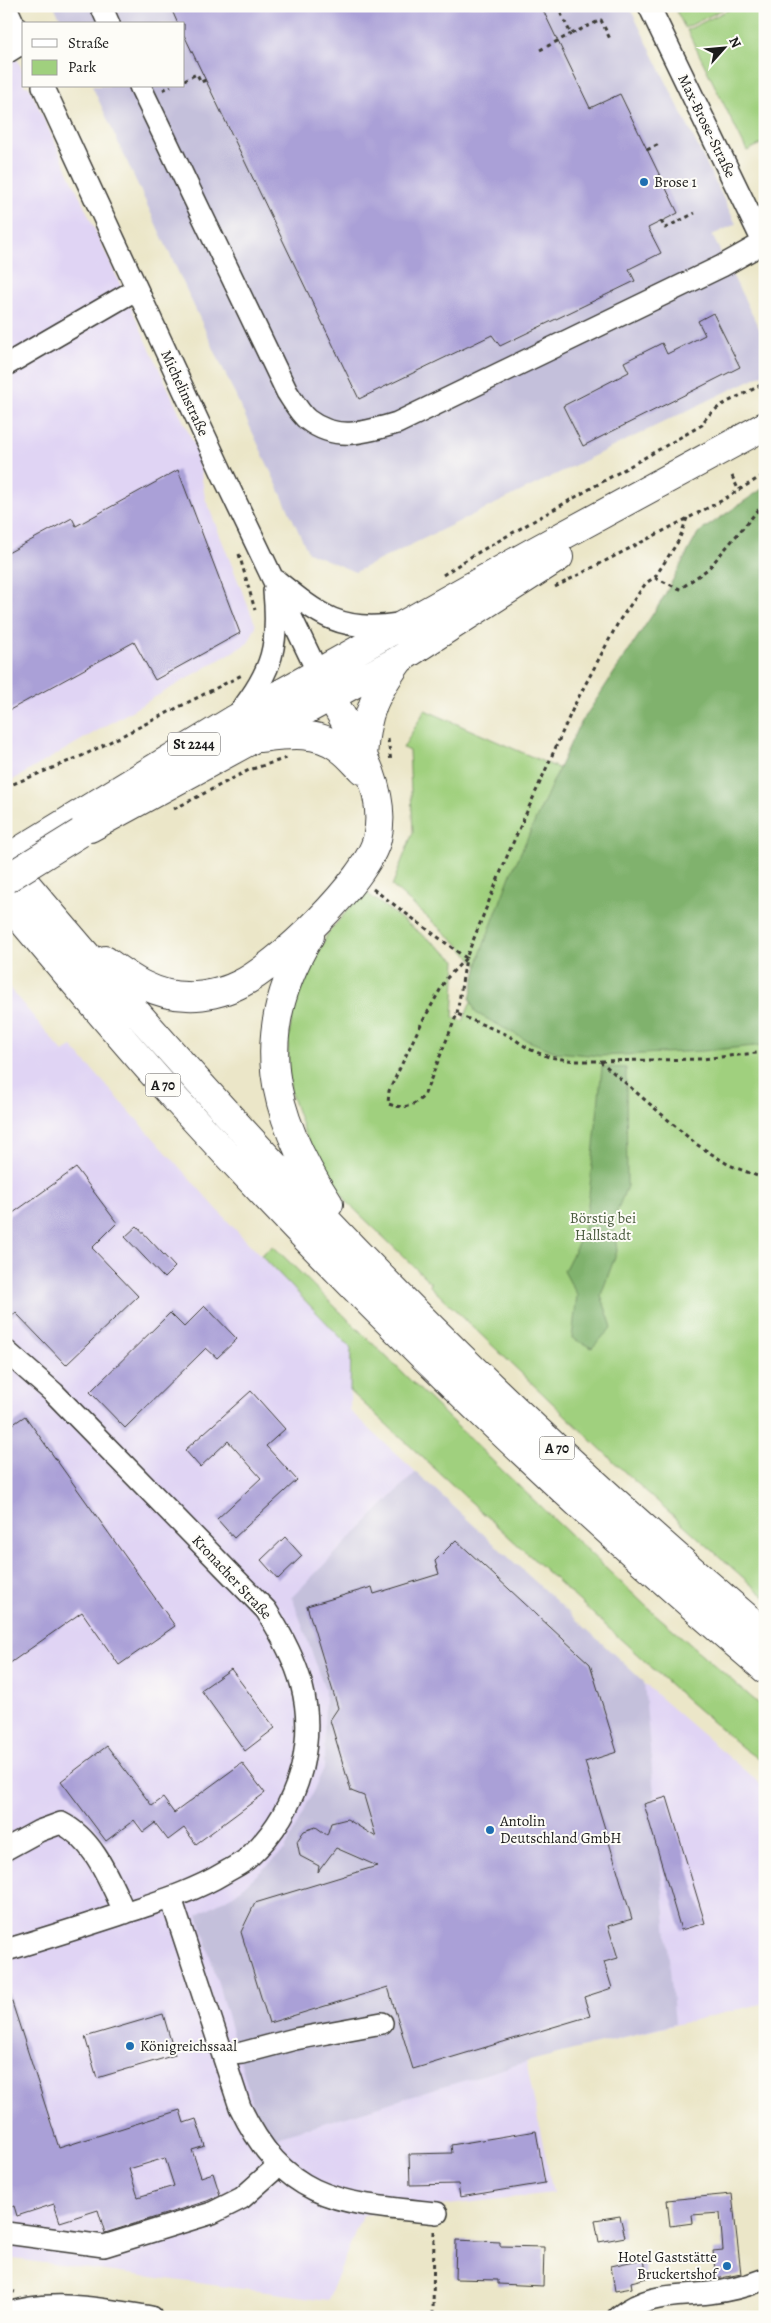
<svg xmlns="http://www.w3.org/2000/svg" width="771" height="2323" font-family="Alegreya,serif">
<rect width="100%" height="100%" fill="#fdfcf7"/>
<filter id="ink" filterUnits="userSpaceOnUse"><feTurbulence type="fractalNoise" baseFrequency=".02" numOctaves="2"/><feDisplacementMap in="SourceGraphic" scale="10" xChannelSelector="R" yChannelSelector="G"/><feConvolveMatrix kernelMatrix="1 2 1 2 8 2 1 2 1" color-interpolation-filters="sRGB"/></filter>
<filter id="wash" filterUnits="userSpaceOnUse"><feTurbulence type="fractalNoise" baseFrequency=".0096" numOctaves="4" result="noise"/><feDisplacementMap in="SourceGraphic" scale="20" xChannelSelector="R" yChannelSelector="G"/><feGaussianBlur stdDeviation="1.12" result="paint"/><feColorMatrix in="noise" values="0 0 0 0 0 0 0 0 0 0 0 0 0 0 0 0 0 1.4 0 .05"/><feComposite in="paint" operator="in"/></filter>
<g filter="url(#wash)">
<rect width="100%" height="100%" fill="#ebe6c8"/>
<path fill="#e0d4f4" d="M6 36 24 74V86H29L198 453 205 498 256 626 248 643 6 784Z
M6 984 63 1052 72 1047 233 1227 351 1348 350 1411 658 1696 765 1788V2003L526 2061 553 2193 362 2215 328 2300 6 2258Z"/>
<path fill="#c4c0db" d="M54 6H629L736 224 712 235 765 340V373L355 572 308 552 92 86H184V24H63Z
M416 1472 644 1682 675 2024 526 2062 263 2141 198 1914 235 1894 285 1850 324 1768 325 1689 292 1597Z"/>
<path fill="#a0d07e" stroke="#5e764d" d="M674 6H730L685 28Z
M736 6H765V142L747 151 687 30Z
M765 513V1597L630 1477 430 1286 431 1283 348 1203 322 1166 305 1134 291 1094 288 1069V1041L295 1000 328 933 364 891 456 960 453 1017 463 1021 483 972 461 947 392 886 413 832 409 751 403 748 425 710 560 769Z
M273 1246 504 1472 646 1606 765 1709V1764L744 1749 687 1700 350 1391 351 1348 261 1255Z"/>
<path fill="#80b26d" stroke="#4e6744" d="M765 487V1045L703 1051 600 1056 556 1052 526 1040 476 1013 470 998 481 952 510 876 577 729 662 600 698 533Z
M602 1067 626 1068 627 1186 613 1221 617 1251 601 1295 612 1327 592 1348 572 1338 577 1295 564 1271 583 1234 588 1205Z"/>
<g id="blocks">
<path fill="#aaa0d7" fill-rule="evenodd" d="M170 6H541L590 108 620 94 678 213 648 228 661 253 629 269 635 281 500 346 492 335 359 399 184 35V24H178Z
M713 313 740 367 583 446 563 406 629 372 624 362 662 343 667 354 705 335 698 321Z
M178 470 240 633 155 680 134 642 6 712V554L72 518 76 526Z
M76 1168 117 1223 92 1248 138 1296 66 1365 16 1313 6 1320V1218Z
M137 1226 175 1267 164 1278 125 1237Z
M205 1306 237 1339 217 1358 206 1348 125 1428 90 1392 170 1313 184 1327Z
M251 1391 285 1429 266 1446 297 1480 234 1538 217 1519 261 1478 228 1441 200 1467 185 1450Z
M25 1416 175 1626 119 1665 82 1612 6 1666V1429Z
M285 1537 302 1556 278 1579 261 1560Z
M456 1540 590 1664 617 1752 585 1762 632 1919 608 1926 618 1958 604 1962 612 1988 584 1997 590 2016 413 2069 388 1987 269 2023 241 1932 255 1903 377 1866 336 1848 318 1872 319 1866 300 1856 297 1841 304 1831 316 1827 327 1835 331 1823 347 1819 376 1837 364 1796 351 1791 330 1720 338 1708 307 1606 372 1587 374 1594 439 1574 435 1561Z
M231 1669 275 1728 245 1751 201 1690Z
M107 1746 152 1806 163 1798 174 1813 242 1763 265 1793 196 1844 184 1828 168 1840 155 1823 143 1832 134 1820 106 1841 61 1781Z
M667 1797 705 1923 681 1930 644 1804Z
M9 1993 59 2148 180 2110 184 2123 196 2119 205 2146 192 2150 201 2177 213 2173 220 2195 207 2201 105 2233 98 2210 60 2222 54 2204 17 2216 14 2206 11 2207 6 2192V1994ZM165 2158 174 2186 138 2197 129 2169Z
M163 2014 175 2055 97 2078 85 2037Z
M536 2131 545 2183 460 2197 458 2184 410 2185 409 2154 452 2153 451 2145Z
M732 2194 741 2274 716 2279 713 2251 723 2250 720 2213 692 2215 693 2223 670 2226 667 2200Z
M620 2216 625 2237 599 2242 595 2220Z
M456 2240 500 2242V2246L544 2247 543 2286 498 2284V2280L455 2279Z
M644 2259 647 2278 631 2282 632 2288 615 2291 611 2266Z"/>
</g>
</g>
<g filter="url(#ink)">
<use href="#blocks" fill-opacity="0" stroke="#3b3a36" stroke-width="1"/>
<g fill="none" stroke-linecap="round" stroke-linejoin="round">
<defs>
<path id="minor" d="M101 6 109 24
M649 6 765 246
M6 7 24 46
M6 53 22 43
M43 86 223 475 318 673
M140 86 287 392C293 401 300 414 308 420 337 442 366 432 397 423L722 266 763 243
M6 365 137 289
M277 581C319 615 341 633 397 624
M239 713C273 670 279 645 274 591
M6 1351 54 1393 266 1610C299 1662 316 1706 302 1767 293 1802 276 1832 249 1857 242 1864 232 1868 224 1873 191 1893 154 1903 118 1915 81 1927 44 1939 6 1950
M6 1849 39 1831 61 1823C95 1840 109 1880 125 1913
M171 1898 240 2107C286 2203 342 2203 437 2213
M223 2055 242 2053 295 2039 382 2023
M6 2233 104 2246 212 2213 242 2198 279 2165
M6 2314C52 2298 103 2309 151 2317
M618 2317C649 2293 672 2297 709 2293 729 2291 747 2286 765 2279"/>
<path id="major" d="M90 828 400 659 559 557
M6 859 235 719 531 553 765 426"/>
<path id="highway" d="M259 738C285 735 317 730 339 748 348 754 355 763 362 770
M363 755C366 712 375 694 400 659
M6 860C145 1026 289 1187 443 1339 546 1442 654 1538 765 1633
M6 902C64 970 120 1038 180 1104 362 1304 558 1493 765 1669
M310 936C251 1033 270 1114 329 1204
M105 960C130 978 154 996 187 996 203 997 224 992 238 985 276 968 367 880 377 839 389 789 354 738 331 697"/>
</defs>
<use href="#minor" stroke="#3b3a36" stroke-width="24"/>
<use href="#major" stroke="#3b3a36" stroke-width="30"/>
<use href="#highway" stroke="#3b3a36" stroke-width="30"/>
<path stroke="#3b3a36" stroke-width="3" stroke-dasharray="4 4" stroke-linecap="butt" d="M557 6 571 34 601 20 610 39
M540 50 571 34
M184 80 197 74 201 82 206 80
M163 90 171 86
M647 150 661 143
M661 221 665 228 695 213
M732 476 739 491
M687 518 679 540 655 577 646 583 619 621 575 704 508 854 466 958 446 979 418 1030 389 1091 388 1104C404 1109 412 1107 424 1096L457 1014 508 1035 529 1049 549 1057 575 1061H600L696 1144 729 1165 765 1179
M239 554 255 610
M443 575 472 556 702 425C712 403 746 396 765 382
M655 578 680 589 708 569 765 502
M555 587 721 501 765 474
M388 739 391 762
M6 787 84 755 242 675
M174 809 249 770 287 758
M373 889 466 958 457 1014
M601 1061 702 1059 765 1052
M434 2231 433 2314 458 2317
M6 2290 15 2292"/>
<use href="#minor" stroke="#fff" stroke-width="21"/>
<use href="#major" stroke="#fff" stroke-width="28"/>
<use href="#highway" stroke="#fff" stroke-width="28"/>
<defs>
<path id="major-bridge" d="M6 879 80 833"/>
</defs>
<use href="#major-bridge" stroke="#3b3a36" stroke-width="30" stroke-linecap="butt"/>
<use href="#major-bridge" stroke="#fff" stroke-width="28"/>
</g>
</g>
<g fill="#1f6fb2" stroke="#fdfcf7" stroke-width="2">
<circle cx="644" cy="182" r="5"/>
<circle cx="490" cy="1830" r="5"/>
<circle cx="130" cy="2046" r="5"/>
<circle cx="727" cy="2266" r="5"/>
</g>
<g text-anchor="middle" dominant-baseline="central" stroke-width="4" stroke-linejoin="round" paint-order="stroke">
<g fill="#fdfcf7" stroke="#605f5e" stroke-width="1">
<rect x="168" y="732.5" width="52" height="23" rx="4"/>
<rect x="145.5" y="1073.5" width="35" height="23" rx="4"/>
<rect x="539.5" y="1436.5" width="35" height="23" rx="4"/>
</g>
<g font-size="14" font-weight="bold" fill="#1c1c1c">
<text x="194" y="744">St 2244</text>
<text x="163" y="1085">A 70</text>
<text x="557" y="1448">A 70</text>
</g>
<g font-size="15" fill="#1c1c1c" stroke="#fdfcf7">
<text transform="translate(707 126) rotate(64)">Max-Brose-Straße</text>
<text transform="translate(185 393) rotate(65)">Michelinstraße</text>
<text transform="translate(232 1577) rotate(47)">Kronacher Straße</text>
</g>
<g font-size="15" fill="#1c1c1c" stroke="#fdfcf7" text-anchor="start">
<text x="654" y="182">Brose 1</text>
<text x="500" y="1821">Antolin<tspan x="500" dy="17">Deutschland GmbH</tspan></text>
<text x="140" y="2046">Königreichssaal</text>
<text x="717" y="2257" text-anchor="end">Hotel Gaststätte<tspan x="717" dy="17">Bruckertshof</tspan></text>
</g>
<g font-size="15" fill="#4a5b3e" stroke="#fdfcf7">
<text x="603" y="1218">Börstig bei<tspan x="603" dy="17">Hallstadt</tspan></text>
</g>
</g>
<rect width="771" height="2323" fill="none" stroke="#fdfcf7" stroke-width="25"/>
<rect x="22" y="22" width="162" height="65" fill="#fdfcf7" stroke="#a3a29f"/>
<rect x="32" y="39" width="25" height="8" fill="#ffffff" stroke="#a3a29f"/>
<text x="68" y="48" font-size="15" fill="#1c1c1c">Straße</text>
<rect x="32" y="60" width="25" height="15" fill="#a0d07e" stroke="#a3a29f"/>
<text x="68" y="72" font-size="15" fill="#1c1c1c">Park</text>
<g transform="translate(724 48) rotate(63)" stroke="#fdfcf7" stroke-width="4" paint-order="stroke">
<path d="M0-4L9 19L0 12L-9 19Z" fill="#1c1c1c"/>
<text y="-8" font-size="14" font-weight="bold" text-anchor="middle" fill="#1c1c1c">N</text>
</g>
</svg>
